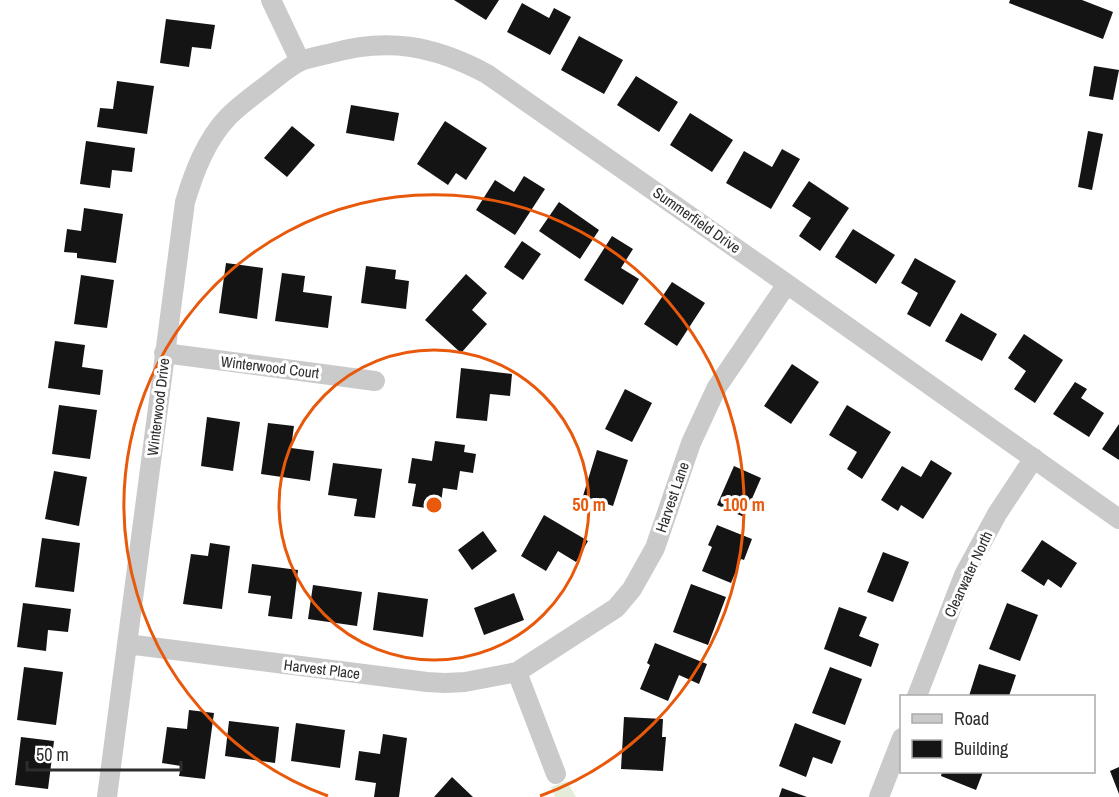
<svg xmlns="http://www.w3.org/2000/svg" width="1119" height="797" font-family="'Archivo Narrow',sans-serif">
<rect width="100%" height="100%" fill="#fff"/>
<path fill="#e4ecda" d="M567 781 576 797H555L551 787Z"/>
<path fill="#141414" d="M454 0H499L486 20Z
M1010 0H1082L1113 12 1103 39 1009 3Z
M522 3 549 18 554 8 571 17 550 55 507 32Z
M166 19 215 25 211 49 192 47 189 67 160 63Z
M579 36 623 60 604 94 561 70Z
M1094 66 1119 70 1113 100 1089 96Z
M636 76 678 102 659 132 617 105Z
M117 81 154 86 147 134 97 127 100 108 113 109Z
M351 105 399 113 394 141 346 133Z
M690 113 733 140 712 172 670 145Z
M445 121 487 148 466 180 456 173 448 185 417 164Z
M292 126 315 145 287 177 264 158Z
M1088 131 1103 134 1092 190 1078 187Z
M86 141 135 148 132 172 112 170 110 188 80 184Z
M782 149 800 159 771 209 726 183 744 151 772 167Z
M524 176 545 189 515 235 476 210 495 180 514 192Z
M809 181 849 208 820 251 799 236 811 218 792 206Z
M559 202 599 230 580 259 539 231Z
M84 208 123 214 116 263 77 258V253L64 252 67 229 81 231Z
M853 229 895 255 876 284 835 257Z
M612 236 633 249 621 268 639 279 623 305 584 280Z
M522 241 541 254 523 280 504 267Z
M915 258 956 281 930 327 907 314 918 293 901 283Z
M226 263 263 268 257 319 219 313Z
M366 266 396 270 395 279 409 281 406 309 361 303Z
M282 273 305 276 303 292 332 296 328 328 275 321Z
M466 274 487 293 472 310 487 324 461 353 425 320Z
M81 275 114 280 107 328 74 324Z
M672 282 705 303 677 346 644 324Z
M961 313 997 334 982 361 945 341Z
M1024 334 1063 360 1035 403 1014 389 1026 371 1008 358Z
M55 341 85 345 82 367 103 370 100 395 48 388Z
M792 364 819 382 791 424 764 406Z
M461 368 512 374 510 396 490 394 487 421 456 418Z
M1075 382 1087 389 1081 398 1104 413 1089 437 1053 414Z
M625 389 652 403 632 442 605 429Z
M59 405 97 410 90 459 52 454Z
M847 405 891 432 862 479 847 469 857 452 829 435Z
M207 417 240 422 233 471 201 466Z
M268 423 294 426 291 448 314 451 310 481 261 474Z
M1119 424V460L1102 449Z
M435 441 465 445 464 452 476 454 473 473 460 471 457 490 443 488 440 510 412 506 416 484 408 483 412 458 432 461Z
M597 450 628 460 613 506 583 496Z
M931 460 952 473 923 519 901 505 898 511 881 500 902 466 921 477Z
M333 463 382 469 375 518 354 516 357 499 328 495Z
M734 466 761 478 744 517 717 505Z
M54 471 87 477 79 526 45 519Z
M544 515 588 541 576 562 558 551 546 571 521 556Z
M717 525 752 539 744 560 741 559 731 583 702 571 712 547 708 545Z
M483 531 497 551 472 570 458 550Z
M42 538 80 543 74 592 35 587Z
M1042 540 1077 563 1061 588 1048 579 1044 586 1021 571Z
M210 543 230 546 222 609 183 604 191 554 208 556Z
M883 552 909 562 893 602 867 592Z
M252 564 298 570 292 619 268 616 271 596 248 593Z
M691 584 726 597 708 645 673 632Z
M313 585 362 592 357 626 308 619Z
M378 592 428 599 423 637 373 630Z
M514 593 524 620 484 635 474 608Z
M23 603 71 609 68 632 48 630 46 651 17 647Z
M1007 603 1038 615 1020 661 989 649Z
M839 607 867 617 859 636 879 644 871 667 824 649Z
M655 643 707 664 699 684 679 675 668 701 640 689 650 665 647 663Z
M979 664 1016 675 1009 696H969Z
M24 667 63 672 56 725 17 720Z
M830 667 862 679 845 725 812 713Z
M189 710 214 713 205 779 179 776 181 766 162 763 167 727 187 729Z
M624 717 663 719 662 737H666L663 771 621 769Z
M229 721 279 727 275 763 225 756Z
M296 723 345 730 340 768 291 761Z
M795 723 841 741 832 764 813 757 806 777 779 766Z
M383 734 407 738 399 797H374L376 783 355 780 359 751 380 754Z
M21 737 54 741 48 789 15 785Z
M1119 767V794L1110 771Z
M942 772H983L976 790 941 776Z
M452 777 473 797H434Z
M782 788 807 797H779Z"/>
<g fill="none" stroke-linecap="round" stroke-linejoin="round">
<path stroke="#cacaca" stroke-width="20" d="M271 0 300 61
M164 353 375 381
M127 644 427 682 445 683 465 682 517 672 616 608 632 589 655 548 691 443 717 387 787 284
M517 672 556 774
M917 696 964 575 997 514 1034 458
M107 797 185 202C194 172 206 140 228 117 240 105 254 95 267 85 278 77 289 66 301 61 309 58 319 56 328 54 387 37 433 45 487 74L787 284 1119 519
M879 797 902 738"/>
</g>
<g fill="none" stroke="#e8590c" stroke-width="3">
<circle cx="434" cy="505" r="155"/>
<path d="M328 796A310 310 0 1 1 540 796"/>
</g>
<g text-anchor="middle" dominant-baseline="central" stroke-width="6" stroke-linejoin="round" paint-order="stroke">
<g font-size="15" fill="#2d2d2d" stroke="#fff">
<text transform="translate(697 220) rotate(35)">Summerfield Drive</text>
<text transform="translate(270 367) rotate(7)">Winterwood Court</text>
<text transform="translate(158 407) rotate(-83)">Winterwood Drive</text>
<text transform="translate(672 497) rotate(-71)">Harvest Lane</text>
<text transform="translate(968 574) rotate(-65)">Clearwater North</text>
<text transform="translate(322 669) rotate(7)">Harvest Place</text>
</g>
</g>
<circle cx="434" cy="505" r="9" fill="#e8590c" stroke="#fff" stroke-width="3"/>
<g font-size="18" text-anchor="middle" font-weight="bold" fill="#e8590c" stroke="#fff" stroke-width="6" stroke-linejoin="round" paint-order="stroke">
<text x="589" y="511">50 m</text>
<text x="744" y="511">100 m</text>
</g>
<rect x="900" y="695" width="195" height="78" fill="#ffffff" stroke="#ababab" stroke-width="1.5"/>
<rect x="912" y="714" width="30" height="9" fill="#cacaca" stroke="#ababab" stroke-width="1.5"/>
<text x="954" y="725" font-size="18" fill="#2d2d2d">Road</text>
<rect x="912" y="740" width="30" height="18" fill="#141414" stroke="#ababab" stroke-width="1.5"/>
<text x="954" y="755" font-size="18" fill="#2d2d2d">Building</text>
<path d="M27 761v9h154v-9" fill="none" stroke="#2d2d2d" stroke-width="3"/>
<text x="36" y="761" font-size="18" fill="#2d2d2d" stroke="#ffffff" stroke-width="4.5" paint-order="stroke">50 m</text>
</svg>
